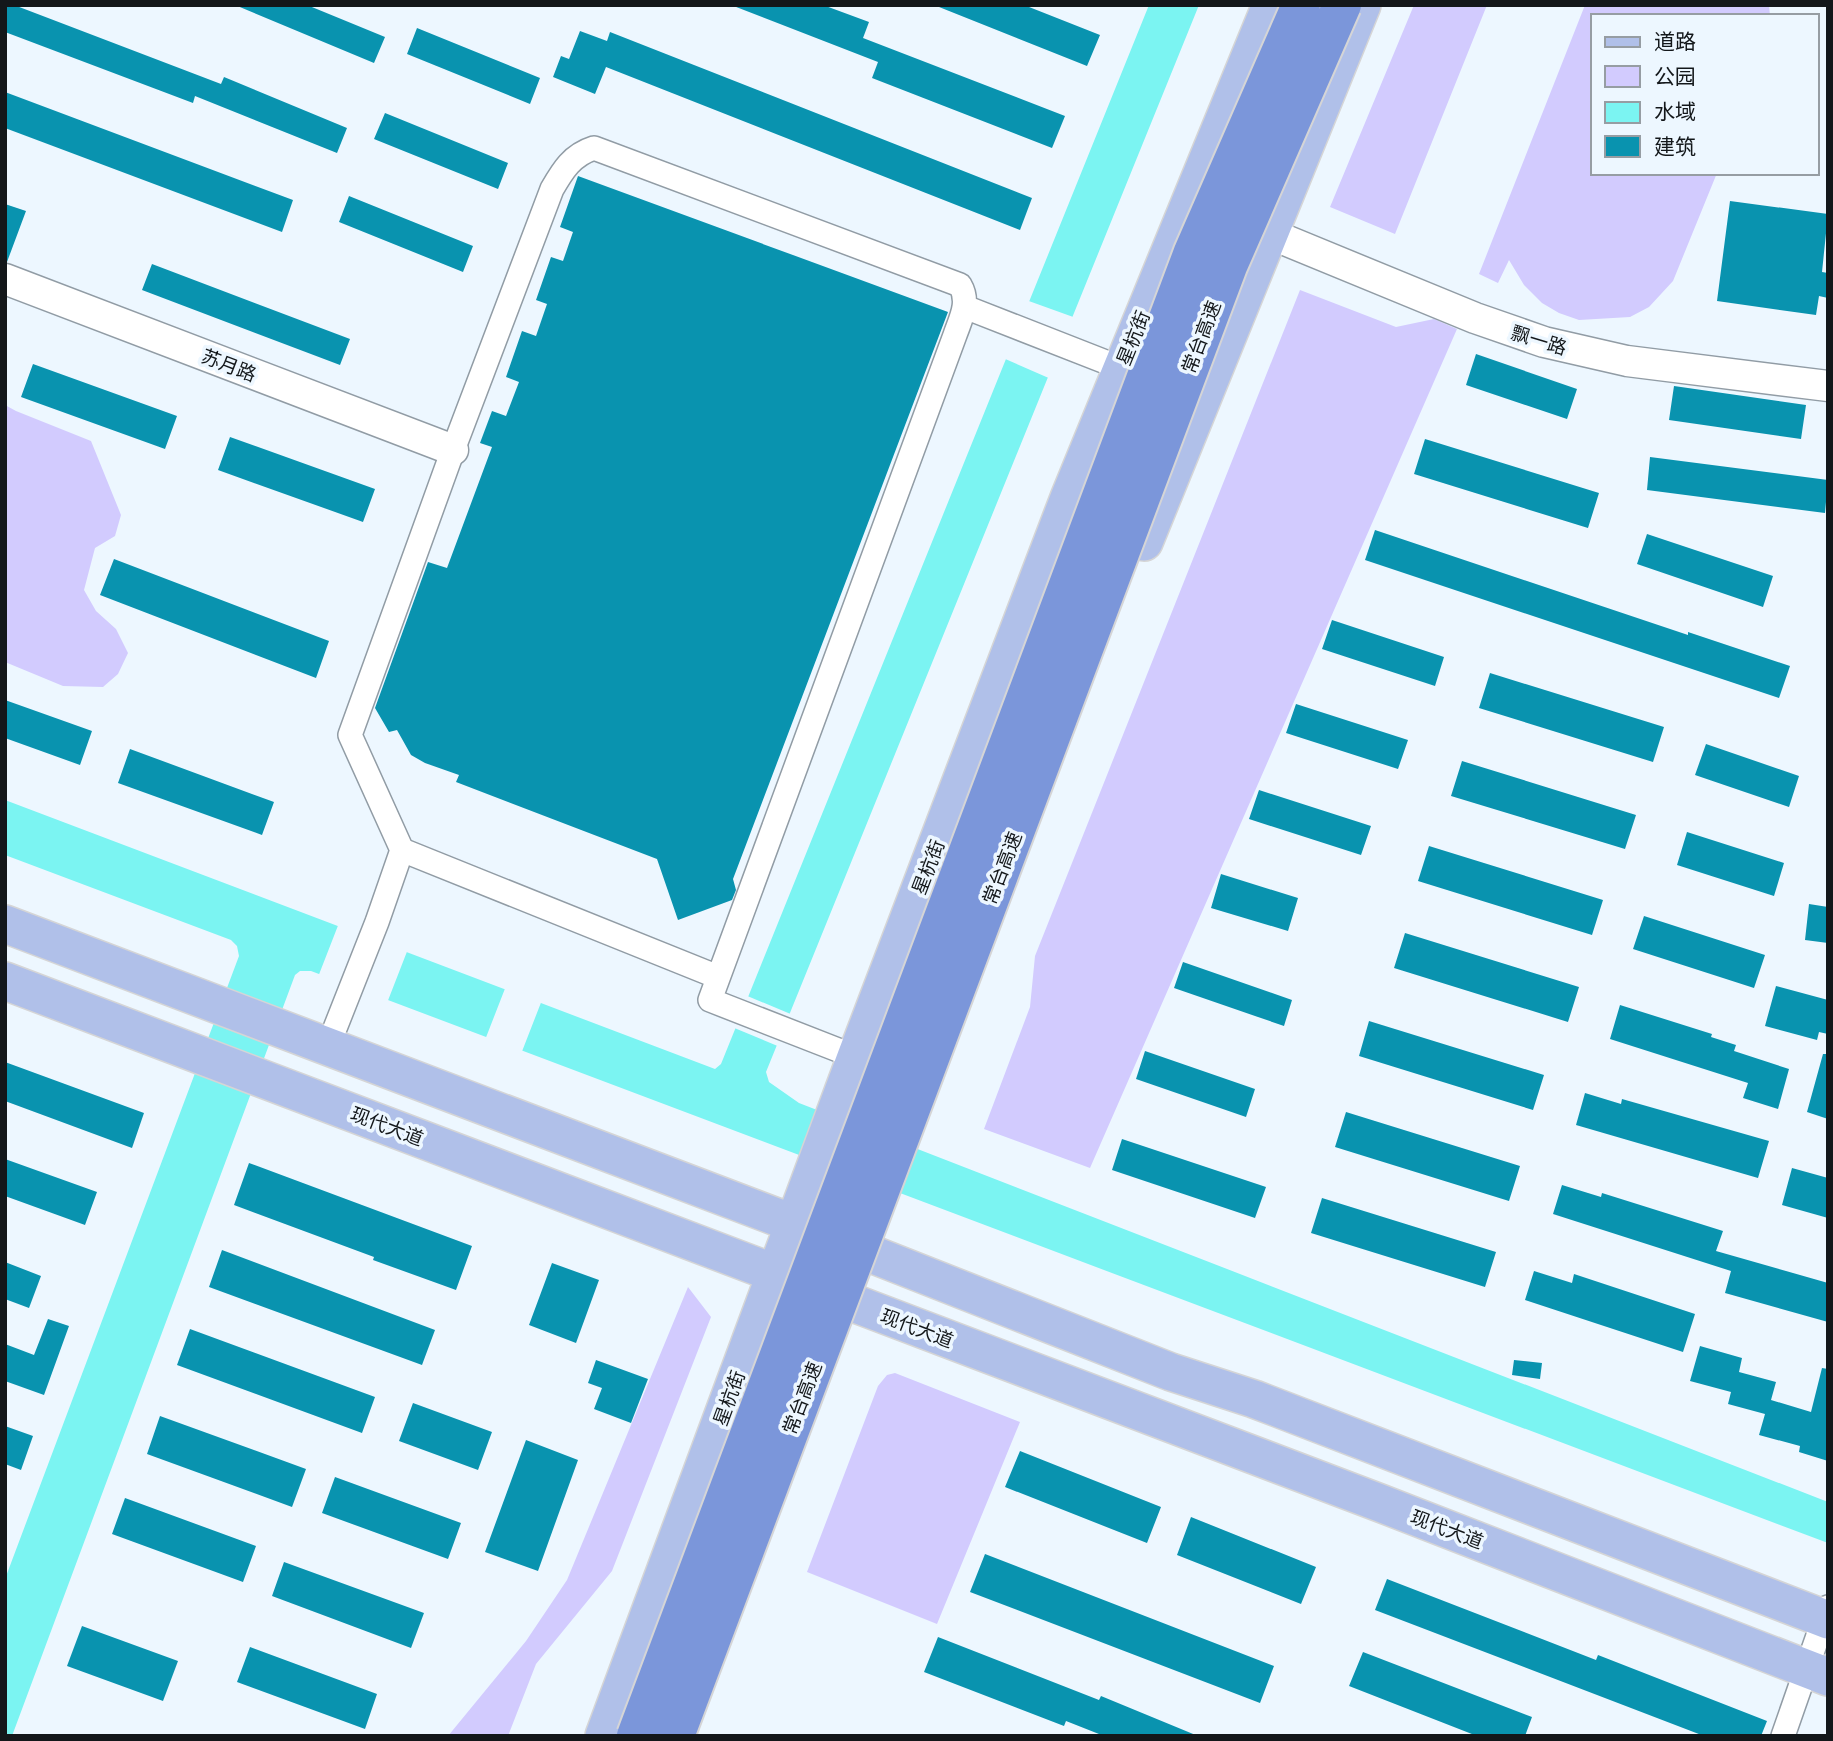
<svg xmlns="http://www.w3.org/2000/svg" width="1833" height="1741" font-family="Merriweather,'Noto Sans SC',serif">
<rect width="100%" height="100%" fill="#edf7ff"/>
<path fill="#d2cbfe" d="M1414 5H1487L1395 234 1330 207Z
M1585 5H1769L1770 16H1593V173H1717L1673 281 1649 307 1630 317 1579 320 1559 313 1542 303 1524 285 1509 260 1498 283 1479 274Z
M1300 290 1396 327 1434 319 1457 329 1090 1168 984 1129 1030 1007 1035 956Z
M5 405 16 411 91 441 121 515 115 536 95 548 84 590 96 611 116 629 128 653 118 674 103 687 63 686 5 662Z
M688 1287 711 1317 612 1571 536 1664 508 1736H448L526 1641 567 1580Z
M895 1373 1020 1422 937 1624 807 1572 878 1386 887 1375Z"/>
<path fill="#7bf4f2" d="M1149 5H1199L766 1072 769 1082 799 1103 1828 1502V1543L311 971H300L295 975 12 1736H5V1579L239 956 237 946 231 940 5 855V800L715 1069 721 1064Z"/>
<path fill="#edf7ff" d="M1026 300 1076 318 1051 379 1003 358Z
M339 923 408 949 387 1003 318 977Z
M506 986 542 1000 521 1054 485 1040Z
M745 995 793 1015 780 1047 732 1027Z"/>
<path fill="#0993af" d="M5 5H14L221 84 224 77 347 128 337 153 195 96 193 103 5 32Z
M235 5H307L385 37 374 63Z
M731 5H823L869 22 863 38 1065 116 1052 148 872 78 878 62Z
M934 5H1024L1100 35 1087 66Z
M417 28 540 78 530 104 407 54Z
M580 31 607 41 610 32 1032 198 1020 230 606 67 595 94 553 77 561 56 569 59Z
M5 92 293 200 282 232 5 128Z
M385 113 508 163 498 189 374 139Z
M578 176 948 312 733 879 736 890 732 900 678 920 657 859 456 782 459 775 425 763 411 755 397 730 389 732 375 708 428 562 447 568 492 447 480 443 492 411 506 416 519 382 506 377 522 331 536 336 547 304 536 300 551 257 563 261 573 232 560 227Z
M349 196 473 246 463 272 339 222Z
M1730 201 1828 214 1822 272 1828 273V298L1819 296 1816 315 1717 301Z
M5 204 26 211 7 262H5Z
M152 264 350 339 340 365 142 290Z
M1476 354 1577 389 1567 419 1466 385Z
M33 364 177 416 165 449 21 397Z
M1674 386 1806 405 1801 439 1669 420Z
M230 437 375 489 363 522 218 470Z
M1425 439 1599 493 1588 528 1414 474Z
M1650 457 1828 480 1825 513 1647 490Z
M1375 530 1688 635V632L1790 666 1779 698 1365 560Z
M1647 534 1773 576 1763 607 1637 564Z
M114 559 329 641 316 678 100 595Z
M1332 620 1444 657 1435 686 1322 649Z
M1490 673 1664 727 1653 762 1479 708Z
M5 700 92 731 80 765 5 738Z
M1296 704 1408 740 1398 769 1286 733Z
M1706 744 1799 776 1789 807 1695 775Z
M130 749 274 802 262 835 118 783Z
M1462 761 1636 815 1625 849 1451 796Z
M1259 790 1371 826 1361 855 1249 819Z
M1687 832 1784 863 1774 896 1677 865Z
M1429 846 1603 900 1592 935 1418 881Z
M1221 874 1298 898 1288 931 1211 908Z
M1809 904 1828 907V943L1805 940Z
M1644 916 1765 955 1754 988 1633 949Z
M1405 933 1579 987 1568 1022 1394 968Z
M1183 962 1292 1000 1284 1026 1174 988Z
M1776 986 1828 1000V1034L1819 1032 1817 1040 1765 1026Z
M1620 1005 1712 1034 1711 1037 1736 1045 1734 1051 1789 1069 1778 1109 1743 1098 1748 1083 1610 1039Z
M1369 1021 1544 1075 1533 1110 1359 1056Z
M1145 1051 1255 1089 1246 1117 1136 1079Z
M1823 1054H1828V1119L1807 1112Z
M5 1062 144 1113 132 1148 5 1101Z
M1585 1093 1621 1104 1622 1099 1769 1141 1758 1178 1576 1125Z
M1346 1112 1520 1166 1509 1201 1335 1147Z
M1122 1139 1266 1187 1255 1218 1112 1170Z
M5 1159 97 1192 85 1225 5 1196Z
M249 1163 472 1246 456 1290 373 1260 374 1257 234 1205Z
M1792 1168 1828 1178V1218L1782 1205Z
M1562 1185 1601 1197 1602 1193 1723 1231 1716 1251 1828 1283V1322L1725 1293 1731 1271 1553 1214Z
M1322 1198 1496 1252 1485 1287 1311 1233Z
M222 1250 435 1330 422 1365 209 1287Z
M5 1262 41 1276 29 1308 5 1299Z
M552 1263 599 1280 576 1343 529 1325Z
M1534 1271 1572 1283 1574 1274 1695 1314 1683 1352 1525 1300Z
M48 1319 69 1326 44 1395 5 1381V1344L34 1355Z
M190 1329 375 1397 362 1433 177 1365Z
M1700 1346 1742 1358 1739 1372 1776 1382 1771 1400 1811 1412 1822 1368 1828 1369V1461L1799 1452 1800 1446 1759 1435 1765 1414 1728 1404 1731 1392 1690 1381Z
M596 1360 648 1379 631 1423 594 1409 602 1388 588 1383Z
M1514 1360 1542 1363 1540 1379 1512 1375Z
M413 1403 492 1432 478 1470 399 1441Z
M160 1416 306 1469 292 1507 147 1454Z
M5 1426 33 1436 21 1470 5 1464Z
M526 1440 578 1460 538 1571 485 1552Z
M1020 1451 1161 1507 1147 1543 1005 1487Z
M335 1477 461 1523 448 1559 322 1513Z
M125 1498 256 1546 243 1582 112 1534Z
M1191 1517 1316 1567 1301 1604 1177 1555Z
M985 1554 1274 1666 1260 1703 970 1592Z
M284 1562 424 1613 411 1648 272 1596Z
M1387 1579 1596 1660 1598 1655 1767 1721 1761 1736H1704L1375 1610Z
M82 1626 178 1661 163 1701 67 1666Z
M938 1637 1099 1700 1101 1696 1198 1736H1104L1066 1721 1064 1726 924 1672Z
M250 1647 377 1694 365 1729 237 1682Z
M1363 1652 1532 1717 1525 1736H1477L1349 1686Z"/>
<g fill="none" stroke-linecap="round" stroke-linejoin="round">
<defs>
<path id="minor" d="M965 307 1121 368
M718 977 402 850 350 735 453 450 552 189C563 170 572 155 594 148L960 285C970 302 961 318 955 335L710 1000 856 1057
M328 1046 377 922 402 850
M1783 1736 1828 1607"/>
<path id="tertiary" d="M1268 233 1475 318 1544 342 1627 361 1828 386
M5 279 453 450"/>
<path id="primary" d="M1144 542 1362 5
M5 924 795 1224 1171 1372 1254 1399 1828 1620
M5 981 1380 1503 1828 1677
M604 1736 856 1057 1069 498 1271 5"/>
</defs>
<use href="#minor" stroke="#919ca5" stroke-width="26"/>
<use href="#tertiary" stroke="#919ca5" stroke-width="33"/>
<use href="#primary" stroke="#d5d5d6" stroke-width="40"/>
<use href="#minor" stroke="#fff" stroke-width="23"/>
<use href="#tertiary" stroke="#fff" stroke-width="30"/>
<use href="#primary" stroke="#b0c0e9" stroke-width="37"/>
<defs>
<path id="motorway-bridge" d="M636 1736 1193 252 1301 5
M675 1736 1228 266 1342 5"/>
</defs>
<use href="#motorway-bridge" stroke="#d5d5d6" stroke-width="42" stroke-linecap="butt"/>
<use href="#motorway-bridge" stroke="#7b96da" stroke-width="38"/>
</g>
<g text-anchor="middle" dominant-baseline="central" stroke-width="7" stroke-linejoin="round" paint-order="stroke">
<g font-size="19" fill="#13171a" stroke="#edf7ff">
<text transform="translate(1201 337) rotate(-69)">常台高速</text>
<text transform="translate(1133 338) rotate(-68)">星杭街</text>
<text transform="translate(1539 340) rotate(17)">飘一路</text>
<text transform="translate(229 365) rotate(21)">苏月路</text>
<text transform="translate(928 867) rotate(-69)">星杭街</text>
<text transform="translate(1002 868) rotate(-69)">常台高速</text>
<text transform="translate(387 1126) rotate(21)">现代大道</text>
<text transform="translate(917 1328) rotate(21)">现代大道</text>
<text transform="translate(729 1398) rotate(-70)">星杭街</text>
<text transform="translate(802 1398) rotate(-69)">常台高速</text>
<text transform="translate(1447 1529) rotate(21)">现代大道</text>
</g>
</g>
<rect width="1833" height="1741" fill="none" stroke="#13171a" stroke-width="14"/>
<rect x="1591" y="14" width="228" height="161" fill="#edf7ff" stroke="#969da3" stroke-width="2"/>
<rect x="1605" y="37" width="35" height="10" fill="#b0c0e9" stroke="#969da3" stroke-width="2"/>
<text x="1654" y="49" font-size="21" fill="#13171a">道路</text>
<rect x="1605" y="66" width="35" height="21" fill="#d2cbfe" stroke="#969da3" stroke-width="2"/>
<text x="1654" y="84" font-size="21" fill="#13171a">公园</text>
<rect x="1605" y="102" width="35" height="21" fill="#7bf4f2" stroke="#969da3" stroke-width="2"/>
<text x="1654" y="119" font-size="21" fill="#13171a">水域</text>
<rect x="1605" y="136" width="35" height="21" fill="#0993af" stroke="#969da3" stroke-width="2"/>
<text x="1654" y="154" font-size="21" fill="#13171a">建筑</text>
</svg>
